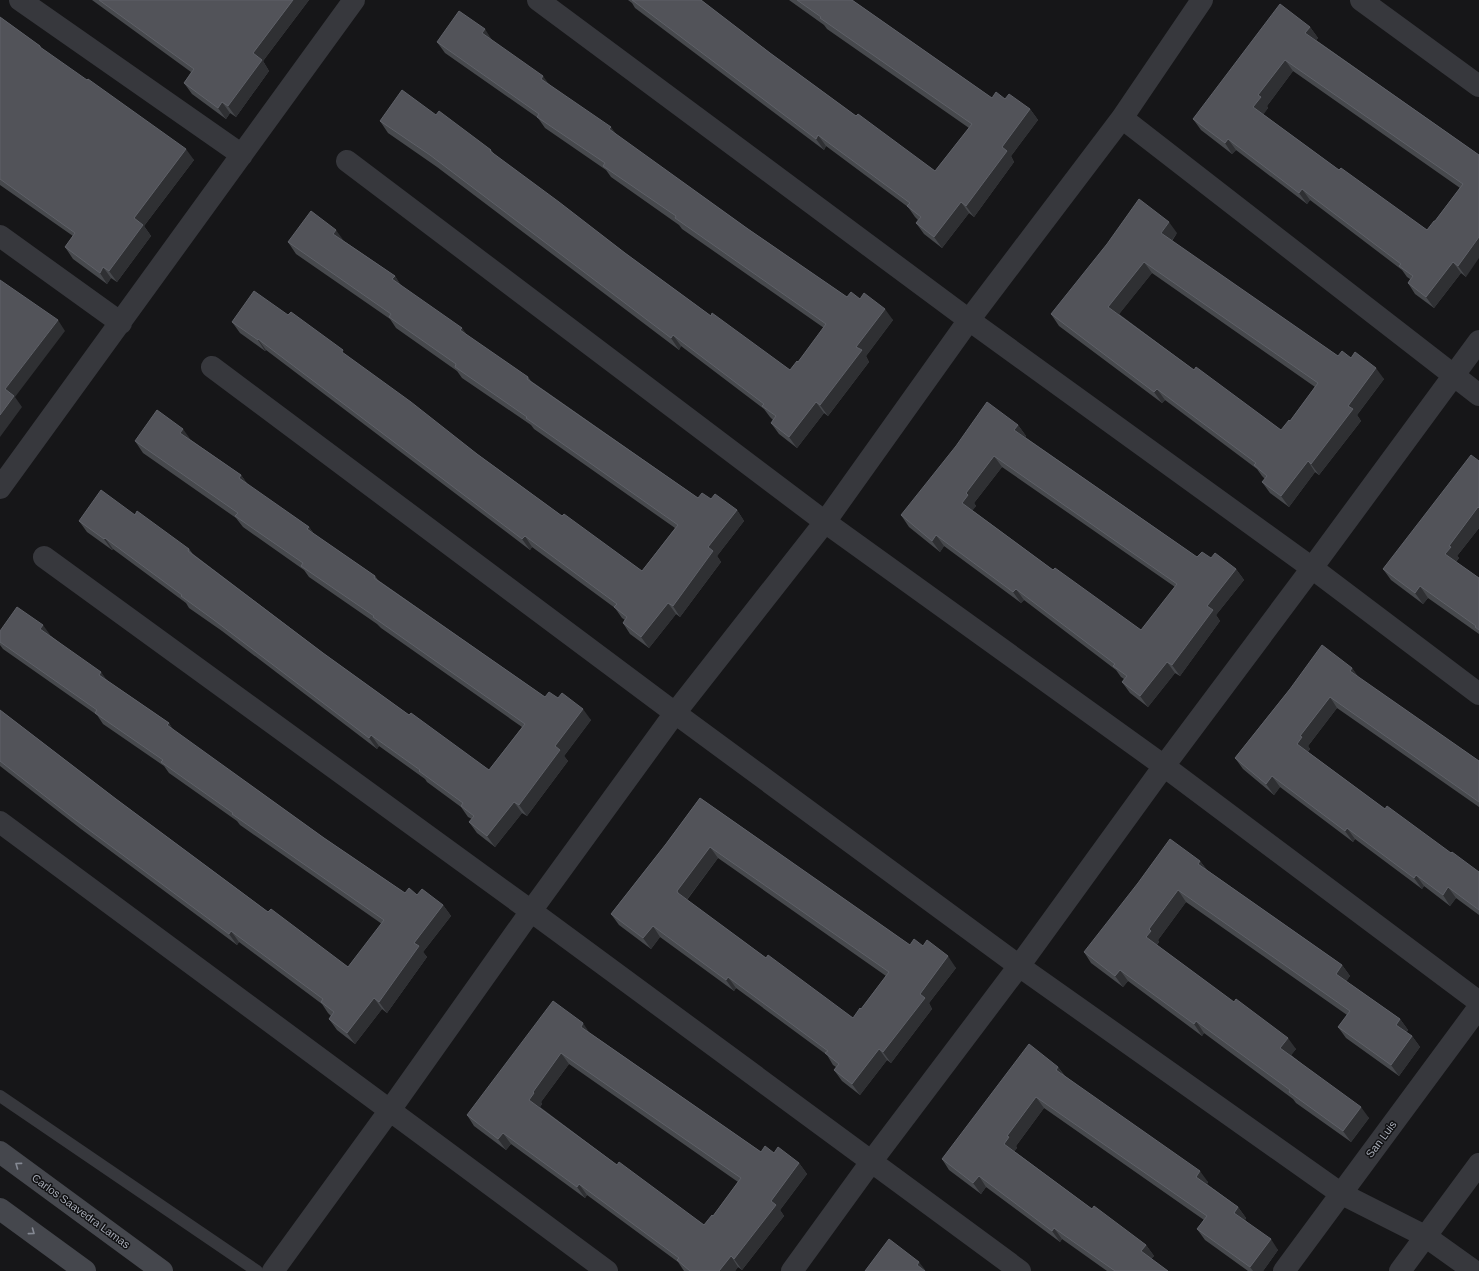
<svg xmlns="http://www.w3.org/2000/svg" width="1479" height="1271" font-family="Helvetica,sans-serif">
<rect width="100%" height="100%" fill="#161618"/>
<g fill="none" stroke-linecap="round" stroke-linejoin="round">
<path stroke="#37383d" stroke-width="12" d="M0 1096 257 1271"/>
<path stroke="#37383d" stroke-width="22" d="M20 0 242 155
M538 0 969 320 1312 568 1479 694
M1361 0 1479 86
M1122 118 1479 395
M347 161 825 522 1164 766 1479 1002
M0 236 121 323
M212 367 675 713 1019 966 1340 1193 1425 1236 1474 1271
M0 488 354 0
M44 557 531 911 1020 1271
M0 822 607 1271
M273 1271 390 1110 531 911 675 713 825 522 969 320 1122 118 1202 0
M792 1271 871 1162 1019 966 1164 766 1312 568 1479 341
M1284 1271 1479 1007
M1400 1271 1479 1164"/>
<path stroke="#45474d" stroke-width="22" d="M0 1152 162 1271
M0 1209 85 1271"/>
</g>
<path fill="#47494d" fill-rule="evenodd" d="M92 0H309L263 61 269 71 236 117 230 113 226 119 192 94 184 83 191 72Z
M628 0H701L770 53 856 116 935 171 969 128 827 29 824 25 789 0H852L992 98 1005 99 1030 109 1038 120 1011 156 1014 162 974 217 969 213 942 248 924 234 916 223 918 220 915 217 908 207 826 146 824 150 635 8 632 3Z
M0 17 40 46 42 49 194 160 144 226 151 236 117 282 111 278 107 284 73 259 65 247 73 236 0 185Z
M1310 27 1318 38 1316 40 1479 155 1466 277 1461 273 1434 308 1415 294 1408 283 1410 279 1407 277 1402 270 1310 200 1307 204 1236 150 1232 154 1201 130 1193 119ZM1293 71 1460 188 1435 221 1427 230 1339 170 1263 114 1268 108 1267 106Z
M492 40 550 85 615 134 748 229 847 297 860 299 893 320 866 356 869 362 828 416 824 413 797 448 779 434 771 423 773 420 770 417 764 409 681 346 679 350 437 167 388 133 380 121 436 115 491 150 495 155 625 253 711 316 790 370 798 362 824 328 682 229 679 225 611 177 606 170 545 128 538 118 445 53 437 42Z
M1177 233 1172 241 1338 356 1351 358 1384 379 1357 415 1361 421 1319 475 1315 472 1289 507 1270 493 1262 482 1265 479 1262 476 1257 469 1165 400 1162 403 1059 326 1051 314ZM1152 273 1315 387 1290 421 1281 430 1194 370 1119 314Z
M344 241 395 276 401 286 468 336 528 377 531 381 698 498 711 499 737 510 744 521 717 556 721 562 680 617 676 614 649 648 630 634 623 623 625 620 622 618 615 608 532 547 530 550 266 350 265 351 240 333 232 322 346 355 477 454 562 516 642 571 675 528 534 429 531 425 462 378 457 371 396 328 390 319 296 254 288 242Z
M1018 425 1026 436 1025 437 1197 557 1211 558 1236 569 1244 580 1216 615 1220 621 1180 676 1175 673 1148 707 1130 693 1122 682 1124 679 1121 677 1116 670 1024 600 1021 603 944 546 940 552 909 527 901 515ZM1002 467 1175 587 1141 630 1053 570 972 510 976 506 974 503Z
M191 440 241 475 248 485 309 527 314 534 375 576 378 580 545 697 558 698 591 720 564 756 568 761 527 816 522 813 495 847 477 833 469 822 472 819 468 817 461 807 427 782 425 779 379 746 377 749 222 631 189 608 186 603 113 549 112 550 87 532 79 521 135 515 189 549 193 554 323 653 409 715 489 770 522 727 381 628 377 624 309 577 304 570 243 527 236 518 143 453 135 441Z
M1479 461V528L1457 556 1459 558 1456 562 1479 578V634L1428 598 1423 604 1391 580 1383 569Z
M0 631 51 636 108 681 169 723 173 730 324 838 405 893 417 895 443 905 451 916 423 952 427 957 387 1013 382 1009 355 1044 337 1030 329 1019 331 1016 328 1013 322 1004 239 942 237 945 81 829 0 766V710L116 799 268 912 348 967 382 924 240 825 237 821 169 773 164 766 103 724 97 715 3 649 0 645Z
M1352 668 1358 677 1479 761V807L1337 708 1308 746 1310 749 1308 752 1385 809 1479 872V915L1456 898 1450 906 1424 886 1422 889 1355 839 1353 842 1280 787 1274 795 1243 769 1235 758 1290 689Z
M700 798 910 945 923 946 956 968 929 1003 932 1009 891 1063 887 1060 860 1095 842 1081 834 1070 836 1067 833 1065 827 1055 736 988 734 991 660 937 651 949 619 925 611 914 666 844ZM718 858 886 976 861 1009 853 1018 766 958 687 900Z
M1200 861 1207 870 1342 965 1350 976 1346 981 1400 1019 1408 1030 1406 1033 1412 1036 1420 1047 1399 1076 1346 1038 1338 1027 1347 1015 1186 902 1158 940 1159 942 1157 945 1296 1049 1291 1055 1369 1118 1351 1142 1296 1103 1293 1099 1204 1033 1202 1036 1128 981 1123 987 1091 963 1084 952Z
M590 1033 761 1152 774 1153 799 1163 807 1174 780 1210 784 1216 742 1270 738 1267 735 1271H684L678 1262 587 1195 585 1198 511 1144 506 1150 474 1126 467 1115ZM569 1064 738 1182 713 1216 704 1225 617 1165 540 1107 542 1104 541 1102Z
M1058 1067 1065 1076 1208 1182 1207 1184 1238 1207 1246 1218 1245 1220 1278 1250 1263 1271H1248L1205 1240 1197 1229 1204 1220 1044 1108 1016 1146 1017 1148 1014 1151 1092 1209 1146 1245 1154 1256 1151 1259 1168 1271H1107L1062 1239 1060 1242 986 1187 981 1194 949 1170 942 1159Z"/>
<path fill="#2f3033" d="M293 0H309L263 61 269 71 236 117 228 106 253 53Z
M1310 27 1318 38 1313 44 1305 33Z
M485 29 492 40 489 44 482 33Z
M1285 60 1293 71 1267 106 1268 108 1261 118 1253 107 1258 95Z
M543 76 551 87 541 79Z
M222 102 230 113 226 119 218 108Z
M1030 109 1038 120 1011 156 1014 162 974 217 966 206 1002 147Z
M611 127 619 138 609 129Z
M818 135 826 146 824 150 816 139Z
M1228 139 1236 150 1232 154 1225 143Z
M186 149 194 160 144 226 151 236 117 282 109 271 134 218Z
M1302 189 1310 200 1307 204 1299 193Z
M961 202 969 213 942 248 934 237Z
M1169 222 1177 233 1169 244 1161 233Z
M336 230 344 241 341 245 333 234Z
M1479 237V258L1466 277 1458 266Z
M1144 262 1152 273 1116 318 1108 307Z
M1453 262 1461 273 1434 308 1426 297Z
M103 267 111 278 107 284 100 273Z
M395 276 402 287 392 279Z
M885 309 893 320 866 356 869 362 828 416 820 405 856 347Z
M58 320 65 331 15 397 22 407 0 437V415L5 389Z
M462 328 470 339 460 330Z
M673 335 681 346 679 350 671 338Z
M258 339 266 350 265 351 258 340Z
M1376 368 1384 379 1357 415 1361 421 1319 475 1311 464 1348 406Z
M1157 389 1165 400 1162 403 1154 392Z
M816 402 824 413 797 448 789 437Z
M1018 425 1026 436 1022 441 1014 430Z
M183 429 191 440 188 444 180 433Z
M994 456 1002 467 974 503 976 506 970 514 962 503 966 493Z
M1308 461 1315 472 1289 507 1281 496Z
M241 475 249 486 239 478Z
M1478 507 1479 508V528L1457 556 1459 558 1453 565 1445 554 1449 546Z
M737 510 744 521 717 556 721 562 680 617 673 606 708 547Z
M309 527 317 538 307 529Z
M936 535 944 546 940 552 932 541Z
M525 536 532 547 530 550 522 539Z
M105 538 113 549 112 550 104 539Z
M1236 569 1244 580 1216 615 1220 621 1180 676 1172 665 1207 606Z
M1420 586 1428 598 1423 604 1415 593Z
M1016 589 1024 600 1021 603 1013 592Z
M668 603 676 614 649 648 641 637Z
M43 625 51 636 48 640 40 629Z
M1167 662 1175 673 1148 707 1140 696Z
M1352 668 1360 679 1350 671Z
M101 672 109 683 99 675Z
M1330 697 1337 708 1308 746 1310 749 1305 755 1297 744 1300 736Z
M583 709 591 720 564 756 568 761 527 816 519 805 555 746Z
M169 723 176 734 167 725Z
M371 735 379 746 377 749 369 738Z
M1272 776 1280 787 1274 795 1266 784Z
M514 802 522 813 495 847 487 836Z
M1347 828 1355 839 1353 842 1345 831Z
M710 847 718 858 685 902 677 891Z
M1200 861 1208 872 1198 864Z
M1416 875 1424 886 1422 889 1414 878Z
M1448 887 1456 898 1450 906 1443 895Z
M1178 890 1186 902 1158 940 1159 942 1154 948 1146 937 1149 929Z
M443 905 451 916 423 952 427 957 387 1013 379 1002 414 943Z
M653 926 660 937 651 949 643 938Z
M231 931 239 942 237 945 229 934Z
M948 956 956 968 929 1003 932 1009 891 1063 883 1052 920 994Z
M1342 965 1350 976 1344 985 1336 974Z
M1120 970 1128 981 1123 987 1115 976Z
M728 977 736 988 734 991 726 980Z
M374 998 382 1009 355 1044 347 1033Z
M1400 1019 1408 1030 1404 1036 1396 1025Z
M1196 1021 1204 1033 1202 1036 1194 1024Z
M583 1023 591 1035 581 1027Z
M1412 1036 1420 1047 1399 1076 1391 1065Z
M1288 1038 1296 1049 1288 1059 1280 1048Z
M879 1049 887 1060 860 1095 852 1084Z
M561 1053 569 1064 541 1102 542 1104 537 1111 529 1100 533 1092Z
M1058 1067 1066 1079 1056 1070Z
M1036 1097 1044 1108 1016 1146 1017 1148 1012 1155 1004 1144 1007 1136Z
M1361 1107 1369 1118 1351 1142 1343 1131Z
M503 1133 511 1144 506 1150 498 1139Z
M799 1163 807 1174 780 1210 784 1216 742 1270 734 1259 771 1201Z
M1200 1171 1208 1182 1204 1188 1196 1177Z
M979 1176 986 1187 981 1194 973 1183Z
M579 1184 587 1195 585 1198 577 1187Z
M1238 1207 1246 1218 1242 1224 1234 1213Z
M1054 1228 1062 1239 1060 1242 1052 1231Z
M1271 1239 1278 1250 1263 1271H1253L1250 1267Z
M1146 1245 1154 1256 1149 1262 1141 1251Z
M731 1256 738 1267 735 1271H719Z
M919 1262 926 1271 917 1265Z"/>
<path fill="#525359" stroke="#5f6168" fill-rule="evenodd" d="M99 0H293L253 53 262 60 228 106 222 102 218 108 184 83 194 69Z
M632 0H701L770 53 856 116 858 114 935 171 972 124 820 18 821 17 797 0H852L992 98 996 92 1005 99 1009 94 1030 109 1002 147 1007 151 966 206 961 202 934 237 916 223 921 217 907 206 910 203 818 135 816 139Z
M1280 4 1310 27 1305 33 1479 155V237L1458 266 1453 262 1426 297 1408 283 1413 276 1399 266 1401 264 1302 189 1299 193 1228 139 1225 143 1193 119ZM1285 60 1463 184 1435 221H1434L1427 230 1341 168 1339 170 1253 107 1261 97 1258 95Z
M459 11 485 29 482 33 543 76 541 79 611 127 609 129 748 229 847 297 851 292 860 299 864 293 885 309 856 347 862 350 820 405 816 402 789 437 771 423 776 416 762 406 764 404 673 335 671 338 430 155 380 121 402 90 436 115 439 111 491 150 490 151 559 202 625 253 711 316 712 313 790 370 797 361 798 362 826 324 675 218 676 216 603 166 605 163 537 117 539 114 437 42Z
M0 17 40 46V47L87 80 88 79 186 149 134 218 143 225 109 271 103 267 100 273 65 247 75 233 0 179Z
M1139 199 1169 222 1161 233 1338 356 1342 351 1351 358 1355 352 1376 368 1348 406 1353 409 1311 464 1308 461 1281 496 1262 482 1267 476 1254 465 1256 463 1157 389 1154 392 1051 314 1107 244ZM1144 262 1318 383 1290 421 1289 420 1281 430 1196 367 1194 370 1108 307Z
M311 211 336 230 333 234 395 276 392 279 462 328 460 330 528 377 527 379 600 430 698 498 702 493 711 499 715 494 737 510 708 547 713 551 673 606 668 603 641 637 623 623 627 617 614 607 617 604 525 536 522 539 258 339V340L232 322 254 291 288 315 291 312 343 350 342 352 411 402 477 454 562 516 564 514 642 571 678 525 526 418 527 417 455 367 456 364 389 317 391 314 288 242Z
M0 280 58 320 5 389 14 396 0 415Z
M987 402 1018 425 1014 430 1197 557 1202 552 1211 558 1215 553 1236 569 1207 606 1213 610 1172 665 1167 662 1140 696 1122 682 1127 676 1113 666 1115 664 1016 589 1013 592 936 535 932 541 901 515 956 446ZM994 456 1177 584 1141 630 1055 568 1053 570 962 503 968 495 966 493Z
M157 410 183 429 180 433 241 475 239 478 309 527 307 529 375 576 374 578 545 697 549 692 558 698 562 693 583 709 555 746 560 750 519 805 514 802 487 836 469 822 474 816 461 806 463 803 419 771 420 770 371 735 369 738 356 728 214 620 181 596 182 595 105 538 104 539 79 521 101 490 135 515 137 511 189 549 188 551 323 653 409 715 411 713 489 770 525 724 373 617 374 616 301 566 303 563 235 516 238 513 135 441Z
M1471 455 1479 461V508L1478 507 1449 546 1451 547 1445 554 1479 578V630L1475 627 1476 626 1420 586 1415 593 1383 569Z
M17 607 43 625 40 629 101 672 99 675 169 723 167 725 324 838 405 893 409 888 417 895 422 889 443 905 414 943 419 946 379 1002 374 998 347 1033 329 1019 334 1012 321 1002 323 999 231 931 229 934 73 818 0 761V710L116 799 268 912 271 909 348 967 384 920 232 814 233 813 161 762 163 760 95 713 97 710 0 642V631Z
M1322 645 1352 668 1350 671 1479 761V802L1330 697 1300 736 1302 737 1297 744 1385 809 1387 806 1451 853 1452 852 1479 872V910L1448 887 1443 895 1416 875 1414 878 1347 828 1345 831 1272 776 1266 784 1235 758 1290 689Z
M700 798 910 945 914 939 923 946 927 940 948 956 920 994 925 998 883 1052 879 1049 852 1084 834 1070 839 1064 825 1053 828 1051 728 977 726 980 653 926 643 938 611 914 666 844ZM710 847 889 972 861 1009 860 1008 853 1018 768 955 766 958 678 893 677 891Z
M1170 839 1200 861 1198 864 1342 965 1336 974 1400 1019 1396 1025 1412 1036 1391 1065 1338 1027 1350 1011 1178 890 1149 929 1151 931 1146 937 1234 1002 1236 999 1288 1038 1280 1048 1361 1107 1343 1131 1289 1092 1290 1090 1196 1021 1194 1024 1120 970 1115 976 1084 952 1138 883Z
M553 1001 583 1023 581 1027 761 1152 765 1146 774 1153 778 1147 799 1163 771 1201 776 1205 734 1259 731 1256 719 1271H690L677 1260 679 1258 579 1184 577 1187 503 1133 498 1139 467 1115ZM561 1053 741 1178 713 1216 712 1215 704 1225 619 1162 617 1165 529 1100 534 1093 533 1092Z
M1029 1044 1058 1067 1056 1070 1200 1171 1196 1177 1238 1207 1234 1213 1271 1239 1250 1267 1197 1229 1207 1216 1036 1097 1007 1136 1009 1137 1004 1144 1092 1209 1094 1206 1146 1245 1141 1251 1168 1271H1115L1054 1228 1052 1231 979 1176 973 1183 942 1159Z
M889 1239 919 1262 917 1265 925 1271H865Z"/>
<defs><path id="oneway-chevron" d="M-2-3.5L2.5 0L-2 3.5" fill="none" stroke-width="1.6" stroke-linecap="round" stroke-linejoin="round"/></defs>
<g stroke="#858993">
<use href="#oneway-chevron" transform="translate(18 1165) rotate(-144)"/>
<use href="#oneway-chevron" transform="translate(32 1232) rotate(36)"/>
</g>
<g text-anchor="middle" dominant-baseline="central" stroke-width="3" stroke-linejoin="round" paint-order="stroke">
<g font-size="11" fill="#a8adb8" stroke="#111113">
<text transform="translate(1381 1139) rotate(-53)">San Luis</text>
<text transform="translate(81 1211) rotate(36)">Carlos Saavedra Lamas</text>
</g>
</g>
</svg>
